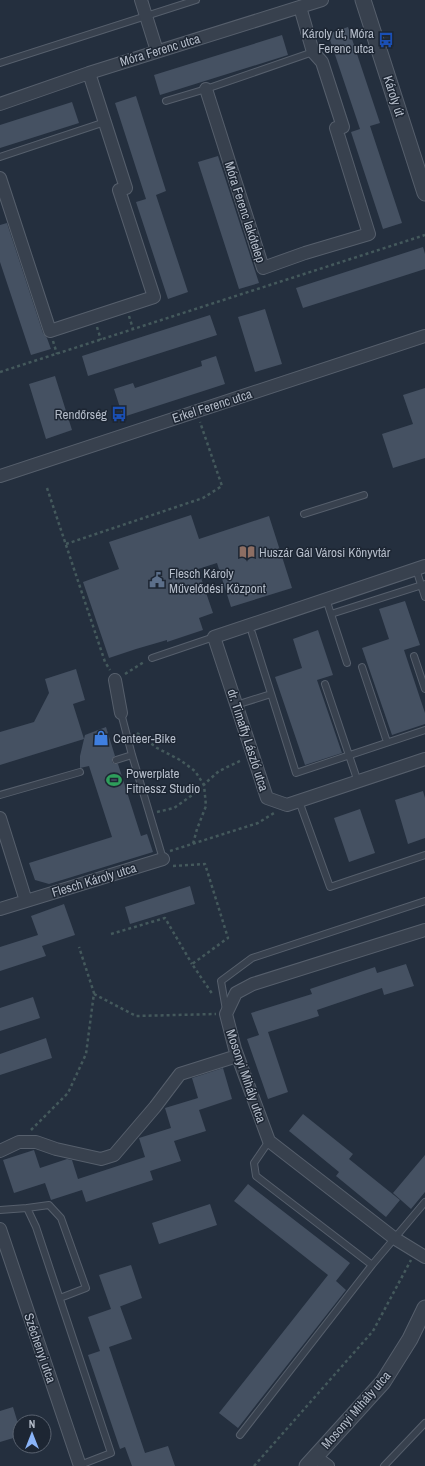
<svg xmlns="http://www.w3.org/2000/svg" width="425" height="1466" font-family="'Archivo Narrow',sans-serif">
<rect width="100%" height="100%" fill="#242f3e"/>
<path fill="#455162" d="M348 27 380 123 370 126 402 223 383 229 351 132 360 129 328 34Z
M282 35 288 55 160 95 154 75Z
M136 96 166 191 156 195 188 292 168 299 136 202 146 199 115 103Z
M72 102 79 123 0 148V125Z
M218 156 259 283 239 289 198 162Z
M7 223 43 333 47 338 51 349 31 355 0 262V225Z
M423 247 425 254V269L303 308 296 288Z
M265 309 282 364 255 372 238 317Z
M210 315 217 335 88 376 82 356Z
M216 356 225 384 123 417 114 389 133 383 135 388 202 366 201 361Z
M55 376 72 430 46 439 29 384Z
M425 388V458L393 468 382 434 413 424 403 395Z
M191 515 199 539 269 516 292 588 231 607 217 563 198 569 213 613 199 618 203 630 167 642V640L136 649 109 658 83 582 119 569 109 542Z
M405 601 420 645 404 650 425 713V724L392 735 362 648 389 639 379 609Z
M318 630 333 675 317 680 342 753 305 765 275 677 302 668 293 639Z
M76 669 85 700 73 704 84 739 85 735 106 727 115 756 112 759V762L115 764H118L141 836 147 834 153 852 49 884 35 880 29 863 112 837 89 766 80 768V756L84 739 0 765V732L34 722 49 693 45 679Z
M423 791 425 798V838L408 844 395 800Z
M360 809 375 853 349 862 334 818Z
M190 886 195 904 130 924 125 907Z
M64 904 75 935 42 946 46 956 0 971V947L38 935 31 916Z
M406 964 414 986 384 995 382 988 317 1010 319 1016 268 1032 288 1092 268 1099 247 1039 259 1035 251 1013 312 994 310 989 375 967 377 973Z
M33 997 40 1018 0 1031V1008Z
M46 1038 52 1058 0 1075V1054Z
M223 1068 232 1099 199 1110 206 1131 174 1141 181 1161 150 1171 153 1180 86 1202 82 1190 51 1200 45 1183 14 1193 3 1160 34 1150 40 1168 67 1159 72 1160 78 1179 145 1157 139 1138 171 1128 165 1108 198 1098 192 1078Z
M303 1114 353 1154 349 1159 400 1200 386 1217 336 1176 339 1172 289 1131Z
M425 1155V1192L411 1209 393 1193Z
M248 1184 350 1263 336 1281 346 1290 238 1428 219 1413 328 1275 234 1201Z
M210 1204 217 1225 159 1244 152 1223Z
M131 1265 142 1298 116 1308 120 1306 132 1339 109 1347 145 1453 168 1446 175 1466H132L125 1447 120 1449 88 1355 100 1351 88 1317 111 1309 99 1275Z
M13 1407 20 1430V1436L0 1442V1411Z"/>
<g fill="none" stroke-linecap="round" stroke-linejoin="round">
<defs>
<path id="service" d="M0 63 196 0
M166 101 206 89 313 52
M0 157 105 122
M304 514 364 495
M416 569 425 597
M326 599 347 663
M331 614 425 584
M252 633 296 773 425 730
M414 656 425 689
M152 658 214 637
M362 667 387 742
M325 684 358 782
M236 705 271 694
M121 713 132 755 163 859
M116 760 132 755
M0 795 80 772
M299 801 330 887 425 855
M226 1010 221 981 252 958 425 901
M269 1141 254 1163 256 1176 372 1265 425 1202
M27 1208 49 1205 61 1218 86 1288 60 1298
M0 1210 27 1208 36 1227 111 1453 80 1465
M240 1435 372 1265
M384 1466 425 1423"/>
<path id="minor" d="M141 0 157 51
M206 89 263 268 305 253 369 234 336 128 343 127 322 62 313 52 300 7
M0 104 89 73 322 0
M0 178 50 331 154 297 119 190 126 188 89 73
M0 476 425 336
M425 566 214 637 267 798 287 805 425 759
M115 680 121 713
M0 818 26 901
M0 909 163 859
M425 930 253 984 236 993 226 1014 235 1049 269 1141 394 1238 425 1257
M0 1151 19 1142H36L56 1149 101 1159 114 1155 155 1107 180 1074 237 1056
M0 1229 80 1466
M316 1457 328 1466"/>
<path id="tertiary" d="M363 0 425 193
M307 1466 383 1382 410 1339 425 1308"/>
</defs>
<use href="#service" stroke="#565f6c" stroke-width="8"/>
<use href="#minor" stroke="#565f6c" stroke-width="14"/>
<use href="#tertiary" stroke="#565f6c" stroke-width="17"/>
<path stroke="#44595c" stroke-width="2.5" stroke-dasharray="3 3" stroke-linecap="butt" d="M129 316 133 329
M97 327 101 340
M53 341 57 354
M0 372 425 235
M47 488 105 662 110 670
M66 544 203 498 222 486 200 422
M125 674 144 662
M137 733 157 748 180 760 195 771 204 785 206 806 197 829 193 844
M157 812 174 808 191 796 219 771 242 760
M170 851 258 823 274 813
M173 866 205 864 228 938 192 964 213 995
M111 934 165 918 192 964
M94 994 136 1016 216 1014
M31 1130 68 1093 86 1054 94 993 79 947
M254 1466 373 1331 411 1260"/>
<use href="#service" stroke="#38414e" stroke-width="6"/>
<use href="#minor" stroke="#38414e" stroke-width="12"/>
<use href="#tertiary" stroke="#38414e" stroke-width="15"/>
</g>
<defs>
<symbol id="bus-bare" viewBox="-9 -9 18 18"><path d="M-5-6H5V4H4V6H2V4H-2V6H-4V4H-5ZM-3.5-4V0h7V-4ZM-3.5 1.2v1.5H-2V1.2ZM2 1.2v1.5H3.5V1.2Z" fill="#1a4fb4" stroke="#1d2633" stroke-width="2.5" paint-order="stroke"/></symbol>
<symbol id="library-bare" viewBox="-9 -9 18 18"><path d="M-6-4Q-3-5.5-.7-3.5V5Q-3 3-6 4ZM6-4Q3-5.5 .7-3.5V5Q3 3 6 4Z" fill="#8d6e63" stroke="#1d2633" stroke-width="2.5" paint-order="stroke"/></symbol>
<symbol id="civic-bare" viewBox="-9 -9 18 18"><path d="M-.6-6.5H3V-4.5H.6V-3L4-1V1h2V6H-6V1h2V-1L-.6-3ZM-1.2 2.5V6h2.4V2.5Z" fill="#5c6f8a" stroke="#1d2633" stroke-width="2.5" paint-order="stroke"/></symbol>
<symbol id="shop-bare" viewBox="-9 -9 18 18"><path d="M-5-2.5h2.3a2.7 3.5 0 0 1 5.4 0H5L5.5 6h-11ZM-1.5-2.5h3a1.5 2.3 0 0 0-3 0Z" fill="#3f7fe0" stroke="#1d2633" stroke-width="2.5" paint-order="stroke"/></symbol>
<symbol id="stadium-bare" viewBox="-9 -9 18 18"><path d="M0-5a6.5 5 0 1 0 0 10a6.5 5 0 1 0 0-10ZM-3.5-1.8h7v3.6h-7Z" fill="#2e9e5b" stroke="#1d2633" stroke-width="2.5" paint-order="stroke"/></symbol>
</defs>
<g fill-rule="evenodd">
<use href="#bus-bare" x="375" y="29" width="22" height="22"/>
<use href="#bus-bare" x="108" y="403" width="22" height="22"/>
<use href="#library-bare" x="236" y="541" width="22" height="22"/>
<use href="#civic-bare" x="146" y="569" width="22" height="22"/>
<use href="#shop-bare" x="90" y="727" width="22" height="22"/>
<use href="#stadium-bare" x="103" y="769" width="22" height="22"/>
</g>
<g text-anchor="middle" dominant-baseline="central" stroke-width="3" stroke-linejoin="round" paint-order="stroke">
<g font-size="13" fill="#b4bcc9" stroke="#1d2633" text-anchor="start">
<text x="374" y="33" text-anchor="end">Károly út, Móra<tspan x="374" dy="15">Ferenc utca</tspan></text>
<text x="107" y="414" text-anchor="end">Rendőrség</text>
<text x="259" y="552">Huszár Gál Városi Könyvtár</text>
<text x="169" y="573">Flesch Károly<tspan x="169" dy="15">Művelődési Központ</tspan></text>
<text x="113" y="738">Centeer-Bike</text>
<text x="126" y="773">Powerplate<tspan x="126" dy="15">Fitnessz Studio</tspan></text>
</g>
<g font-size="13" fill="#b4bcc9" stroke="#1d2633">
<text transform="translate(160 50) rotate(-17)">Móra Ferenc utca</text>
<text transform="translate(394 96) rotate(72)">Károly út</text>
<text transform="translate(245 212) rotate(72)">Móra Ferenc lakótelep</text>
<text transform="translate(212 406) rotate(-18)">Erkel Ferenc utca</text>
<text transform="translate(248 740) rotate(72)">dr. Timaffy László utca</text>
<text transform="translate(94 880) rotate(-17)">Flesch Károly utca</text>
<text transform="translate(246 1076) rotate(71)">Mosonyi Mihály utca</text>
<text transform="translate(40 1348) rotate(71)">Széchenyi utca</text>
<text transform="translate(356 1410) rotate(-49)">Mosonyi Mihály utca</text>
</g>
</g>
<g transform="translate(32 1434)"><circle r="19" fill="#1d2633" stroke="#59626f"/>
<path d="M0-3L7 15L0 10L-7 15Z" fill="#8ab4f8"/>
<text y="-6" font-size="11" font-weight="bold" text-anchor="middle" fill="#b4bcc9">N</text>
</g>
</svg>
